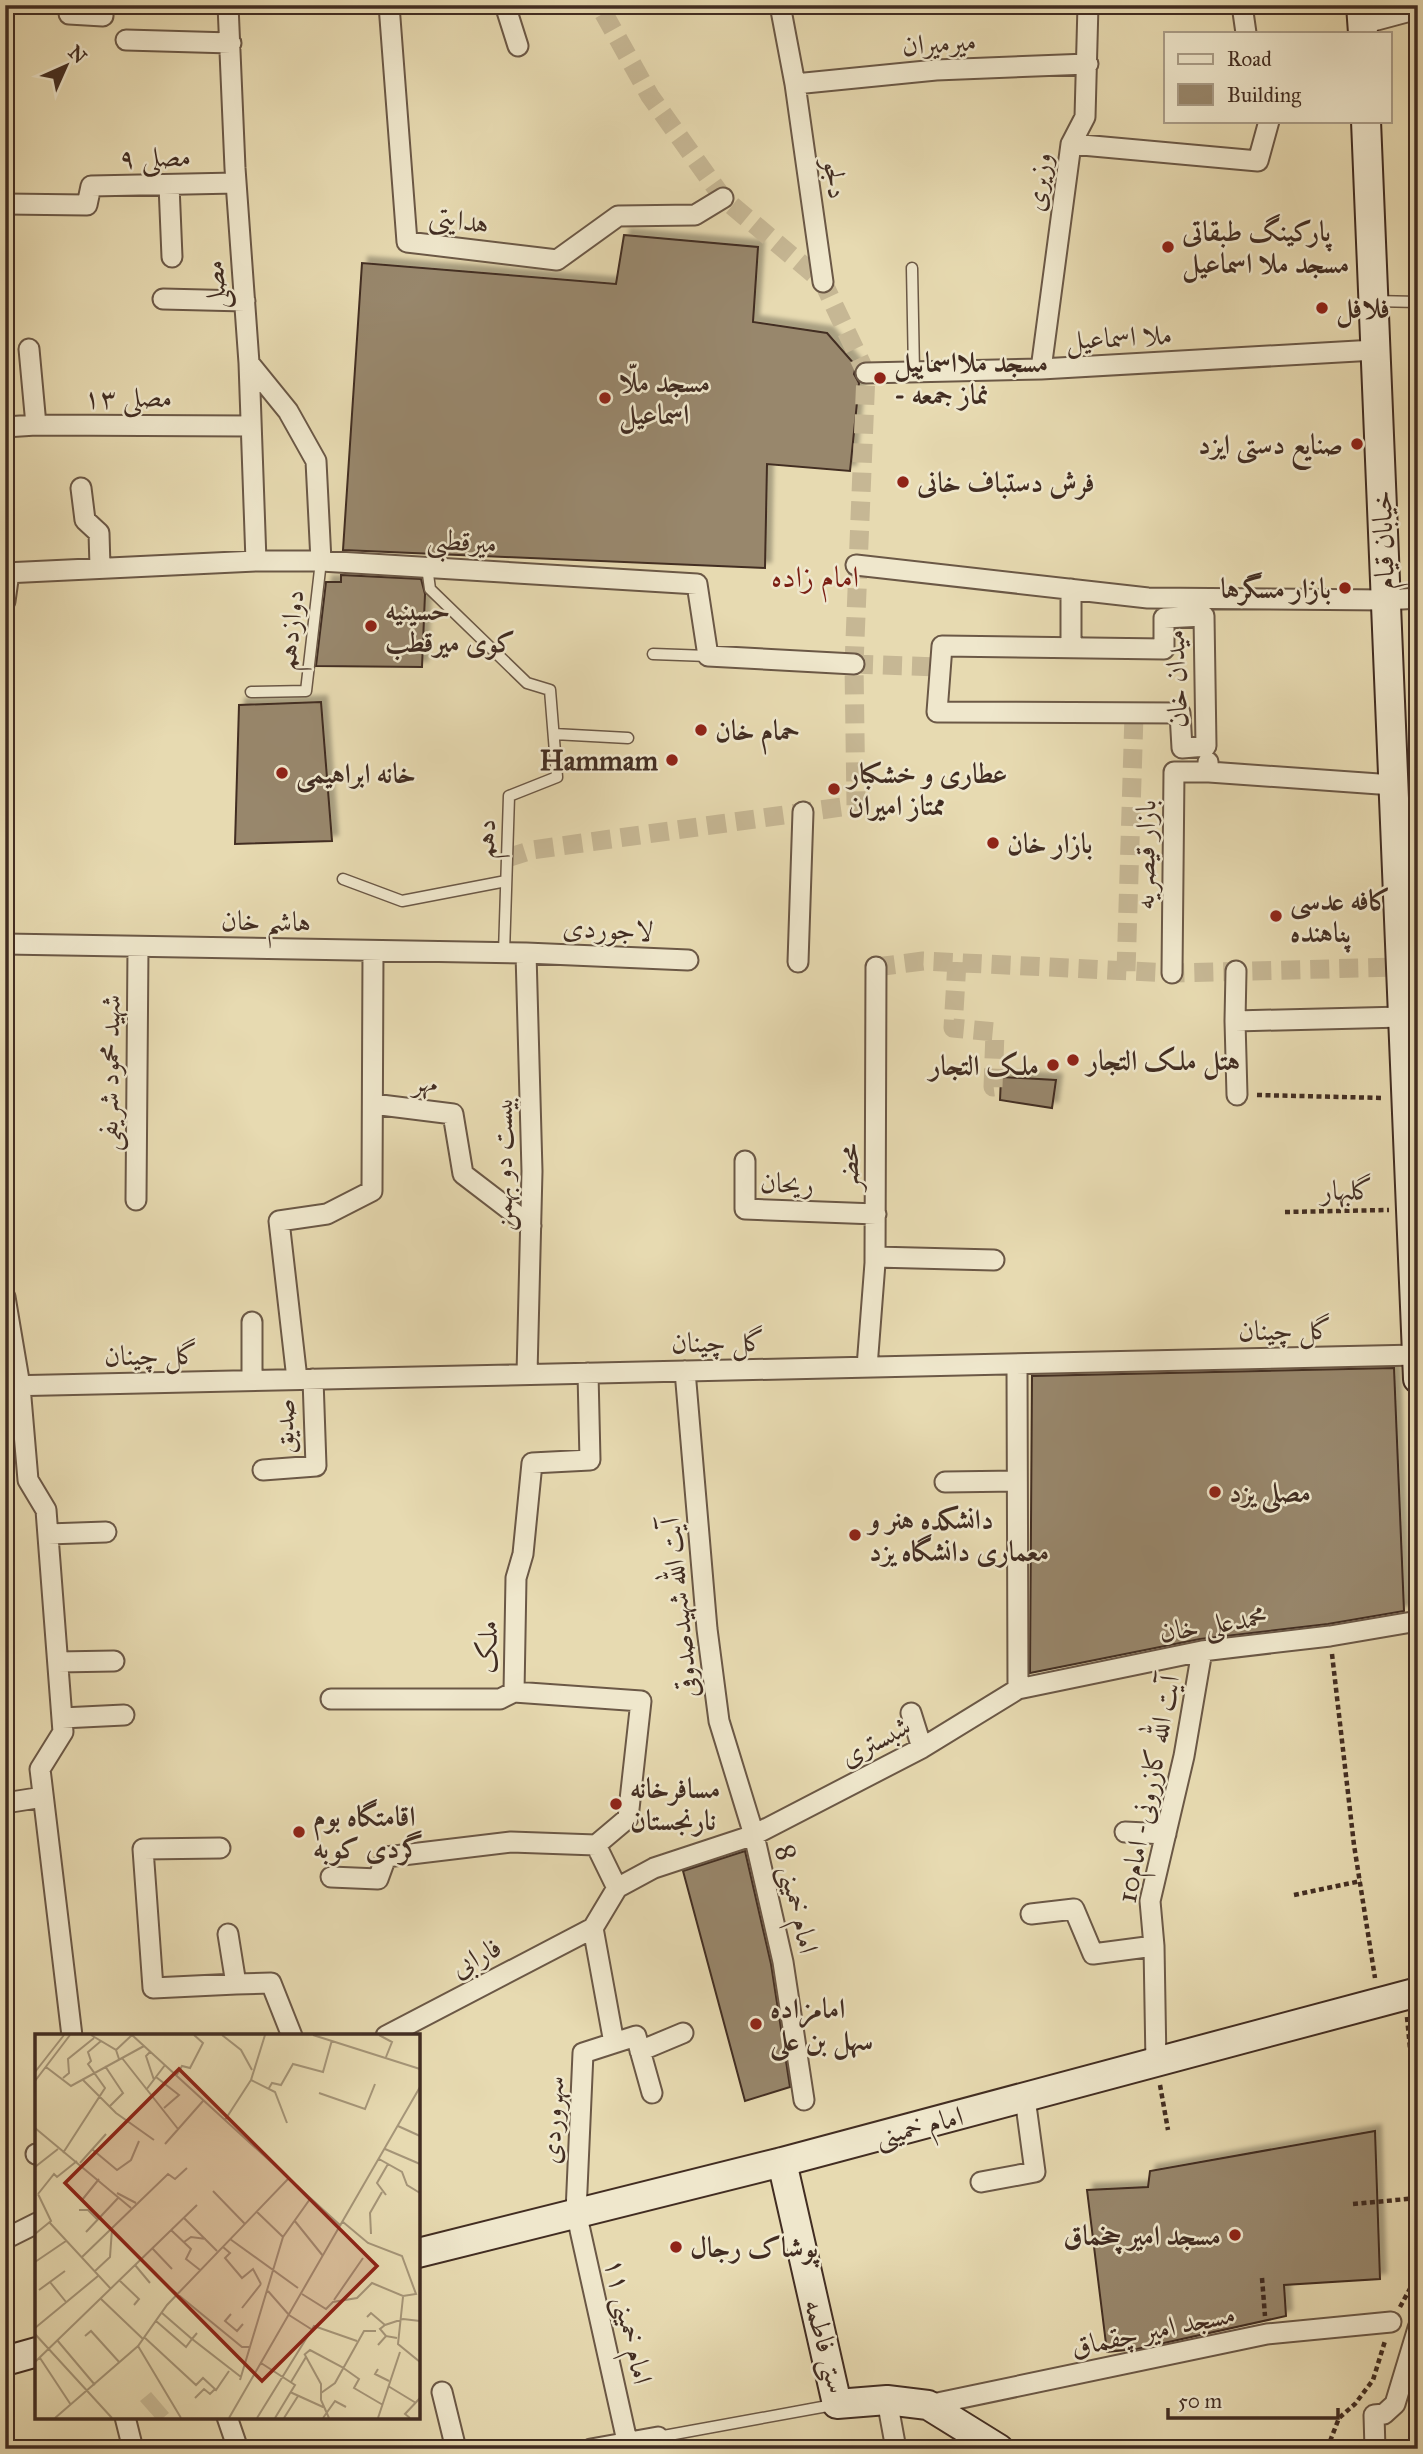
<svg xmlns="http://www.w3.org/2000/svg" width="1423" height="2454" font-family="'IM FELL Great Primer',Amiri,serif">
<defs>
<filter id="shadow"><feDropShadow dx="6" dy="-6" stdDeviation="2" flood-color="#0004"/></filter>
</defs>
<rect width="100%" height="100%" fill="#e7dab1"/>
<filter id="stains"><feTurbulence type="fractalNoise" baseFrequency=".00286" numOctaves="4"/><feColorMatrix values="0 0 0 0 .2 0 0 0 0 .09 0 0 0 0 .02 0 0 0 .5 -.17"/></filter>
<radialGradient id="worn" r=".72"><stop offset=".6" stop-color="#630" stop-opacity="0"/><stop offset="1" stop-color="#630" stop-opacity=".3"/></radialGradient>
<path fill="#98876c" stroke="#422d22" stroke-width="2" filter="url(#shadow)" d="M624 235 758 247 753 322 827 333 856 366 854 374 859 383 850 471 767 464 765 568 343 550 362 263 616 284Z
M341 575 421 579 425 594 422 667 316 666 326 582H341Z
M321 702 332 841 235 844 239 705Z
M1001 1077 1056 1080 1052 1108 1000 1100Z
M1394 1368 1404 1611 1328 1624 1200 1639 1030 1673 1032 1376Z
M745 1851 771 1964 790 2087 745 2101 683 1871Z
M1375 2131 1380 2279 1284 2285 1286 2316 1137 2349 1107 2352 1087 2190 1148 2187 1150 2171Z"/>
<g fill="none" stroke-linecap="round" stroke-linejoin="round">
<path stroke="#c6b794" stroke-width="19" stroke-dasharray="19 10" stroke-linecap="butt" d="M854 664 941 667
M507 858 532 850 856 805 854 664 866 373 823 282 723 198 650 96 599 5
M957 962 953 1028 995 1032 993 1087 1001 1086
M876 967 923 961 1172 973 1401 967
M1126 971 1134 715"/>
<defs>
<path id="lane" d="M912 268 914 372
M1374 301 1418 302
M427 567 430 589 527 683 550 690 557 777 509 796 504 953
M653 654 708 656
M251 692 306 691 321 561
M554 734 628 738
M343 879 402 901 506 881
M658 2437 833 2405"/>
<path id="street" d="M228 5 235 168 249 363 256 561
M389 5 407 242 557 260 618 216 695 215 723 198
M505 5 518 46
M780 5 795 84 823 282
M1242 5 1246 33
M69 14 103 16V5
M1362 24 1418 9
M126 40 231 43
M795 84 936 70 1088 64
M1071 144 1258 161 1269 121
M169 185 172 257
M5 204 87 205 91 186 236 183
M163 299 245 301
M29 349 36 425
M249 363 288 411 316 461 321 561
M1041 369 1071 144 1085 117 1088 5
M866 373 1041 369 1375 350
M5 427 36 425 251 426
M81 488 85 520 99 533 100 567
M856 565 1148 598 1386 600 1418 598
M5 573 256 561H321L697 584 708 656 854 664
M1071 589V648
M5 601 9 573
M1204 616 1206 746 1182 748 1180 713 937 712 942 646 1164 649V618Z
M1208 762 1209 772 1393 785
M5 944 526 953 688 960
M526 953 532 1171 527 1374
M798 962 803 812
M1236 971 1235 1021 1237 1095
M1172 973 1174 772H1209
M1235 1021 1403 1017
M373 1104 453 1114 463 1174 531 1226
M745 1161V1209L876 1214
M136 1200 138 947
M875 1257 994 1260
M5 1297 20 1386 28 1480 46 1510 63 1732 40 1769 72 2036
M252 1322V1380
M1017 1364 1018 1689
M867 1367 875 1263 876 967
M685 1371 707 1629 719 1721 754 1835 783 1962 804 2100
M588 1373 590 1460 532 1463 523 1554 516 1578 514 1692 641 1701 628 1818 596 1845
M297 1379 279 1221 327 1214 372 1191 373 951
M5 1386 1417 1355
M263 1470 316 1466 313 1379
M945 1482 1017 1481
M48 1534 106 1532
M58 1662 114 1661
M331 1699H500L514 1692
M911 1713 922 1748
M62 1718 124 1715
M5 1803 43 1797
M1125 1832 1166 1834
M220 1848 143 1849 153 1988 236 1984
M331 1877 378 1879 386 1857 511 1842 596 1845 617 1888
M1031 1914 1074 1909 1093 1954 1154 1946
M593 1928 617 1888 654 1868 754 1835 922 1748 1018 1689 1202 1651 1330 1636 1418 1621
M593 1928 614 2043 583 2053 576 2212 627 2441
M228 1934 236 1984 271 1983 292 2036
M386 2036 593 1928
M614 2043 636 2036 652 2093
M640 2051 683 2033
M1156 2063 1154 1946 1150 1901 1184 1756 1202 1651
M36 2154H37
M981 2182 1035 2172 1025 2098
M5 2239 37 2223
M442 2392 456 2449
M887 2400 896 2449
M928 2405 1267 2334 1391 2322
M125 2417 133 2449
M227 2417 238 2449
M591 2449 658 2437 662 2449
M1375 2449 1374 2415 1384 2414 1395 2404 1418 2328"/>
<path id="secondary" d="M1361 5 1363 33
M1366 121 1418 1379
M782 2162 837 2404 887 2400 928 2405 999 2449
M418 2253 782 2162 1418 1992
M5 2361 37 2352"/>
</defs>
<use href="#lane" stroke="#6b5846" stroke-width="13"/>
<use href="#street" stroke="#6b5846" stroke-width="23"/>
<use href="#secondary" stroke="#422d22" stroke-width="32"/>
<path stroke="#422d22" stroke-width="4.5" stroke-dasharray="5 3.5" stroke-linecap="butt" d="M1257 1095 1384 1098
M1285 1212 1389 1210
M1332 1654 1354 1845 1375 1978
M1294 1895 1361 1881
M1407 2017 1418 2131
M1160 2085 1168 2130
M1353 2204 1418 2198
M1262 2278 1265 2316
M1400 2307 1418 2274
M1327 2449 1339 2418 1355 2404 1373 2380 1385 2341"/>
<use href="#lane" stroke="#efe7cc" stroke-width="10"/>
<use href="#street" stroke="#efe7cc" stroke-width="19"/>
<use href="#secondary" stroke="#efe7cc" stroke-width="28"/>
</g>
<g fill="#8f2418" stroke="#efe7cc" stroke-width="2.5">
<circle cx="1168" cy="247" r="7"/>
<circle cx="1322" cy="308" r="7"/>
<circle cx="880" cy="378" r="7"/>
<circle cx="605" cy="398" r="7"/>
<circle cx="1357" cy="444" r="7"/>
<circle cx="903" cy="482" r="7"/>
<circle cx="1345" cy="588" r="7"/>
<circle cx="371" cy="626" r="7"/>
<circle cx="701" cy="730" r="7"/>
<circle cx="672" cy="760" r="7"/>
<circle cx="282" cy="773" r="7"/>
<circle cx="834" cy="789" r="7"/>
<circle cx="993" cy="843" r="7"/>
<circle cx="1276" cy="916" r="7"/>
<circle cx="1073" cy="1060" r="7"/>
<circle cx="1053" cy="1065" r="7"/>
<circle cx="1215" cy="1492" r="7"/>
<circle cx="855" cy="1535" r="7"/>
<circle cx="616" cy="1804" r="7"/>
<circle cx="299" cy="1832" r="7"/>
<circle cx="756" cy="2024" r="7"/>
<circle cx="1235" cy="2235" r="7"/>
<circle cx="676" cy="2247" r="7"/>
</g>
<g text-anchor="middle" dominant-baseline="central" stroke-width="5" stroke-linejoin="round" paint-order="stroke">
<g font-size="28" fill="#422d22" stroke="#efe7cc">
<text transform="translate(939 43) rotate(-4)">میرمیران</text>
<text transform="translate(155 157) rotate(-1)">مصلی ۹</text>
<text transform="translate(836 179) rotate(82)">دلجو</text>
<text transform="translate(1038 182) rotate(-82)">وزیری</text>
<text transform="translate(459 220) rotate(7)">هدایتی</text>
<text transform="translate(215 285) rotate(-94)">مصلی</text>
<text transform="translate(1119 337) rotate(-3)">ملا اسماعیل</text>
<text x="128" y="397">مصلی ۱۳</text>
<text transform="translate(1383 540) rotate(-92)">خیابان قیام</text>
<text transform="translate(462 541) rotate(4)">میرقطبی</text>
<text transform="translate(290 630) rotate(-84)">دوازدهم</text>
<text transform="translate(1176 679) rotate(-92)">میدان خان</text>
<text transform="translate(485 839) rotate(-88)">دهم</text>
<text transform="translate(1145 855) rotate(-89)">بازار قیصریه</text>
<text transform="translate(266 921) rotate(1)">هاشم خان</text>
<text transform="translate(608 929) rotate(3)">لاجوردی</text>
<text transform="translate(109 1073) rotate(-89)">شهید محمود شریفی</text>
<text transform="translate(426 1082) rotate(7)">مهر</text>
<text transform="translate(502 1164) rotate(-90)">بیست دو بهمن</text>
<text transform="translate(848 1167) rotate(-90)">محضر</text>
<text transform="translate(787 1183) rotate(2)">ریحان</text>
<text transform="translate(1347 1190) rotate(-1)">گلبهار</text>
<text transform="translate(1285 1330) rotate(-1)">گل چینان</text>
<text transform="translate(718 1342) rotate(-1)">گل چینان</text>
<text transform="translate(151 1355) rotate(-1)">گل چینان</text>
<text transform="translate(284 1426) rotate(-89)">صدیق</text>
<text transform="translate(679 1608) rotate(-96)">آیت الله شهیدصدوقی</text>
<text transform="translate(1213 1624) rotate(-9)">محمدعلی خان</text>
<text transform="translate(487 1647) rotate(-89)">ملک</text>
<text transform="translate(875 1741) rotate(-28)">شبستری</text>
<text transform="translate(1148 1789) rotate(-79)">آیت الله کازرونی- امام10</text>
<text transform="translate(797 1899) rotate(77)">امام خمینی 8</text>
<text transform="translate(476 1957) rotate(-28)">فارابی</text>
<text transform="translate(552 2120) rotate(-87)">سهروردی</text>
<text transform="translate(919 2126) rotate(-14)">امام خمینی</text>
<text transform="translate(629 2321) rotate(77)">امام خمینی ۱۱</text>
<text transform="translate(1153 2330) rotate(-12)">مسجد امیر چقماق</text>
<text transform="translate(826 2346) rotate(75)">ستی فاطمه</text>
</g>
<g font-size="28" font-weight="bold" fill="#422d22" stroke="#efe7cc" text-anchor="start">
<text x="1182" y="231">پارکینگ طبقاتی<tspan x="1182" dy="32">مسجد ملا اسماعیل</tspan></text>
<text x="1336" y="308">فلافل</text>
<text x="894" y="362">مسجد ملااسماییل<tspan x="894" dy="32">- نماز جمعه</tspan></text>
<text x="619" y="382">مسجد ملّا<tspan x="619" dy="32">اسماعیل</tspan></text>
<text x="1343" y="444" text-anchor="end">صنایع دستی ایزد</text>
<text x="917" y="482">فرش دستباف خانی</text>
<text x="1331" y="588" text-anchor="end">بازار مسگرها</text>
<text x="385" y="610">حسینیه<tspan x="385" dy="32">کوی میرقطب</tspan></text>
<text x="715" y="730">حمام خان</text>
<text x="658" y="760" text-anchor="end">Hammam</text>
<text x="296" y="773">خانه ابراهیمی</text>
<text x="848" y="773">عطاری و خشکبار<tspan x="848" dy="32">ممتاز امیران</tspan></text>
<text x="1007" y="843">بازار خان</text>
<text x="1290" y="900">کافه عدسی<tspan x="1290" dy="32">پناهنده</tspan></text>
<text x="1087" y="1060">هتل ملک التجار</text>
<text x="1039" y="1065" text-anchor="end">ملک التجار</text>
<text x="1229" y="1492">مصلی یزد</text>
<text x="869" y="1519">دانشکده هنر و<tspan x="869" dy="32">معماری دانشگاه یزد</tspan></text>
<text x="630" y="1788">مسافرخانه<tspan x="630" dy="32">نارنجستان</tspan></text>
<text x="313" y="1816">اقامتگاه بوم<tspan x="313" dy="32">گردی کوبه</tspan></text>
<text x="770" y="2008">امامزاده<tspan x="770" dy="32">سهل بن علی</tspan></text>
<text x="1221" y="2235" text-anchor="end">مسجد امیر چخماق</text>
<text x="690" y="2247">پوشاک رجال</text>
</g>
<g font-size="30" fill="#7a1f14" stroke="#efe7cc">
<text x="815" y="577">امام زاده</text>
</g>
</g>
<g transform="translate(35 2034)">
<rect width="385" height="385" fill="#e7dab1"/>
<path d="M116 358 134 379 128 384H120L105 367Z" fill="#cbbd99"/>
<path fill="none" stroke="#a59578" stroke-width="2" d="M56 1 81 16 84 25M97 1 306 192M187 1 206 16 217 36M230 1 216 46 240 58 252 89M278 1 385 35M344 1 357 8 351 23M81 16 97 1M115 18 111 22 119 46M87 24 143 95M70 32 88 59 75 72M11 33 36 52 109 12M0 38 29 1M141 42 147 32 155 34 168 9 159 1M121 43 144 61 129 74M28 44 34 39 33 25 59 4M47 45 81 79 119 106M0 47 35 1M234 54 237 49 246 51 258 30 288 38 297 6M111 56 130 31M284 59 330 75 340 50M190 86 216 46M363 92 385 102M0 94 96 174M130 110 168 67M350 115 385 130M58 116 82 136 96 126 104 107M28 119 70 54 53 30 56 27 53 18 66 7M344 125 367 138 372 151 385 159M45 129 71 100M0 133 23 115M178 157 210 190M82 159 101 169M3 160 19 140 22 143 42 127M351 161 342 149 353 130M47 166 64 145M44 176H53L63 186M222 178 248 203M149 184 182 217M259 186 288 222M15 189 76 255M136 196 156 215 151 225 165 236M51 198 84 163M0 200 16 187 3 160M336 200 335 179 347 158M195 205 263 254M149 208 156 203 171 205M188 213 195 219 190 224 207 244 218 235 226 250M117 214 137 235M47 223 133 140 140 145 152 134M0 228 31 207M100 231 115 249M60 237 75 223 77 195M84 246 104 265 99 271M15 248 31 268M130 250 207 313H214M4 256 30 237M233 257 254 281 276 295M267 260 291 275 298 268 322 264 337 249 368 262 381 260 367 222 333 209 308 188M368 263 363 310 385 328M65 264 108 305M299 266 328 224M207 274 226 250M127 279 157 305 162 299M196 280 190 287 202 297 208 290M332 283 336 279 350 291M121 287 151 313 157 305 206 343M0 294 63 242M0 300 77 384M50 302 56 297 85 329M351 302 345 295 350 291 368 285 385 287M109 303 161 351 168 344 181 356 194 337M22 306 60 351M343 311 351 302 362 304M103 312 146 384M269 321 275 316 307 333 324 345 319 354 348 371M270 321 286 350V366L294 384M5 324 36 371M0 328 162 171M226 329 260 351 240 384M343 335 340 340 354 347M205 346 248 203 275 165M256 348 271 323M353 352 381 369M255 358 288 373M286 359 300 349 329 297H341M160 364 169 355 175 360 180 355M20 384 103 312 132 271 253 145M194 384 385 53M222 384 279 292 322 307M249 384 263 362M288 384 300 367 311 373M343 384 365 318M375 384 370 380 385 364"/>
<path fill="#8f2418" fill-opacity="0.15" stroke="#8f2418" stroke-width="3.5" d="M144 35 342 232 227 347 30 149Z"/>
<rect width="385" height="385" fill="none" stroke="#422d22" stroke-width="3.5"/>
</g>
<rect width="1423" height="2454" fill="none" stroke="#e7dab1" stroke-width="28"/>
<rect x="7" y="7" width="1409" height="2440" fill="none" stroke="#422d22" stroke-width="3.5"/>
<rect x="14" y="14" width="1395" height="2426" fill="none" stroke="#422d22" stroke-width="2"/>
<rect x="1164" y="32" width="228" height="91" fill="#efe7cc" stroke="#aa9d88" stroke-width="2"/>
<rect x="1178" y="54" width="35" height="10" fill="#efe7cc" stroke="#aa9d88" stroke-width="2"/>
<text x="1227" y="66" font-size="21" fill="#422d22">Road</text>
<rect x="1178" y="84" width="35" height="21" fill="#98876c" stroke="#aa9d88" stroke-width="2"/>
<text x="1227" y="102" font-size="21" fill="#422d22">Building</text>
<g transform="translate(66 66) rotate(45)" stroke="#efe7cc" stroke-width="5" paint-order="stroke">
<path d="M0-5L12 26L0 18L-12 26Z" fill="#422d22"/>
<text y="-10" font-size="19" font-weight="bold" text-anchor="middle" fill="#422d22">N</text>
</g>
<path d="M1168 2408v10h170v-10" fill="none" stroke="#422d22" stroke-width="3.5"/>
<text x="1178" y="2408" font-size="21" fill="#422d22" stroke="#efe7cc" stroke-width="5" paint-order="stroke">50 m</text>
<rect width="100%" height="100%" filter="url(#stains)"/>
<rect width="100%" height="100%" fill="url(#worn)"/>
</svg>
